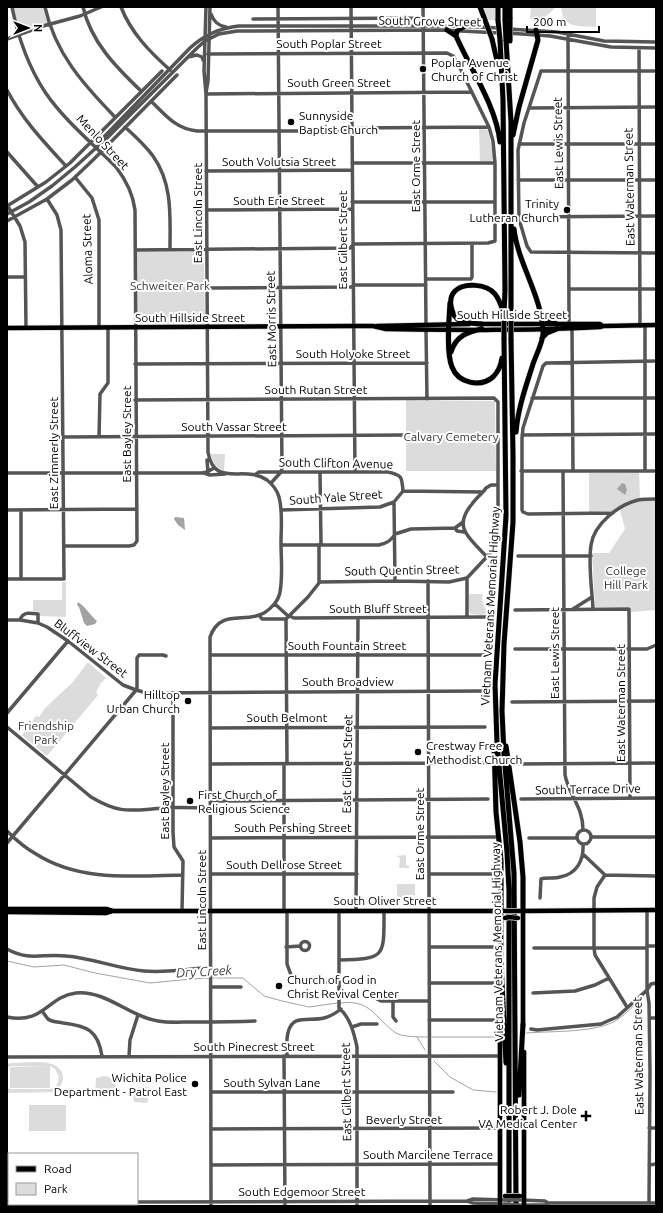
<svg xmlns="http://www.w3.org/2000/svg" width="663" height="1213" font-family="Ubuntu,sans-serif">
<rect width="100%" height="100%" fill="#fff"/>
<path fill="#dcdcdc" d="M13 7H44L49 23 19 32Z
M483 7H495L496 20H488Z
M531 7H555C549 16 541 20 530 19Z
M561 7H596V27C579 26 563 29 561 7Z
M479 129 488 130 494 158 491 161H480Z
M181 250 204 251 205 324H136V251Z
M406 400 495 401 496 471H406Z
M211 454H225L224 471C216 468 212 463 211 454Z
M639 472 640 498 642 500 656 501V610L631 612V607H595L592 553H609L625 529 620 510 612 511 589 512V473Z
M62 582H66V617L39 616V612L33 611V600H62Z
M469 594H483C481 602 484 607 489 613L482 615 470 614 469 610Z
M88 662 106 678 101 683 96 692 98 695 47 756 22 735 36 716 39 717 45 708 73 682Z
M406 855V865L409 866V868H399L400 858 396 856Z
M397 884H415V895L401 896 404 898V900L398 901V897L400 896H397Z
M11 1063C25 1063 62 1056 63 1077 63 1083 59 1087 59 1092L7 1093V1088L11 1089H51L57 1085 59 1077 55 1069 50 1066V1088H10V1067L50 1066H11L7 1067V1064Z
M104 1076C116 1077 119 1087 114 1098L95 1097 96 1078Z
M140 1087H148V1101L146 1103 134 1102C133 1095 133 1090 140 1087Z
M29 1105H66V1131H29Z"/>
<path fill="#a3a3a3" d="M622 483 625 484 627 490 625 495 617 489Z
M175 517 184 518 185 530 178 525 174 519Z
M78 602C86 607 90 615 97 621L95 624 87 626 84 623 79 607 77 605Z"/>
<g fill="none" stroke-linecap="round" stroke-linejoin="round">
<path stroke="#a3a3a3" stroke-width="1" d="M7 961 34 967 64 965 95 973 150 983 191 979 210 978
M213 978H243L264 996 282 1001 309 1007 337 1003
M340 1003C372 999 374 1018 396 1033 402 1037 419 1037 427 1037
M526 1033C551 1031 597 1033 617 1020 628 1013 636 1003 645 994
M417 1037 425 1050
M432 1037H497
M434 1061 450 1077 473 1090 496 1092"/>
<defs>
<path id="major" d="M478 324H600L603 326
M377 326 469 324
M7 328 353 326H373L386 329C458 330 529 331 600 327L603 326 656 325
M7 909H106L113 911H503
M520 911 656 910
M523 911V1026
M7 912 106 913 112 911
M501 965V911
M524 1052V1206
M500 1206V999"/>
<path id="highway" d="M480 7 485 20
M498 7V20
M505 7V20
M510 19V7
M465 26 457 31 456 36C471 70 496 106 500 142
M447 30 456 36
M492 39 498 65
M500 40 503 100 505 290 504 316
M506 40 511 122V315
M513 135 519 107 538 40 536 30
M514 229C518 264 542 296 543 332 544 340 536 355 533 364 526 386 518 408 516 432
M450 303C449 319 446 353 452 367 458 383 480 388 493 377 498 372 501 365 502 358
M542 314 547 320 557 324
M482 324C466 323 454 324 451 306 450 300 451 295 455 291 464 282 487 284 495 294 499 299 501 305 503 311
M504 338 506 516 495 684 497 743 507 852 509 890V1200
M542 338 547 333 557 329
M511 339 513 455V522L504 644 502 711 504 754 514 873 516 1206
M451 352C456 336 467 332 482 329
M494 745 496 812 501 861V911
M506 746 520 842 523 877V911
M501 963 506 1063
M519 1095 523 1024"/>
</defs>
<use href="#major" stroke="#dbdbdb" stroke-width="6"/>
<use href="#highway" stroke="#dbdbdb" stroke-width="6"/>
<path stroke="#555" stroke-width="3.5" d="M12 7C18 37 28 66 45 92 64 120 92 143 116 167 126 180 133 194 135 210L137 541 134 545 129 546H64
M45 7C55 53 83 84 115 117
M83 7C91 42 116 67 141 91
M121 7C131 33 150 52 170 70
M206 7 204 71 206 94 208 452C214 489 245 464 267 480 272 484 277 490 279 497 283 511 281 528 281 543 281 558 283 576 280 592 279 600 271 609 264 613 245 624 220 608 210 637L211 1206
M351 7 355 472
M423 7 426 324
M211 14C214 22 218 26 226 27
M253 19 423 18
M508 29 557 32 604 41 656 42
M508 33 550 36 611 47 656 48
M568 37 569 324
M7 39 43 26 80 16 101 7
M639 48 640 326
M188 57 197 55 202 57 203 60
M656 71H541L524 123 518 150 519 219 527 246 531 252 656 253
M7 90C22 119 44 142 66 166
M206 93 208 81 210 7
M206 94 472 92
M151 101C165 115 176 129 197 131H349L354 128 489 127
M529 108 656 107
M125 127C135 136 145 145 153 156 173 184 170 217 170 249
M101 140 190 48C204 35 219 28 239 26H454L500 28
M519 144H656
M7 152 38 187
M352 163H495
M206 171 352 170
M75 177 92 198 99 220V328
M518 180H656
M352 202H495
M7 205 20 226 25 242 26 328
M7 206 46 182 70 163 162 71
M207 210 352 209
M7 214 29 202 52 186 75 167 107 138 197 48 205 41 219 34 237 31 441 30 500 33
M519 217 656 216
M7 221 47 199 72 180 93 160 177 75
M135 250 350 248 354 244 488 243 495 241V163L493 141 489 127 459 66 453 56 447 53 208 54
M7 277H25
M426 279H471L472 277V243
M207 288 351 287 355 285H426
M569 289H656
M645 325V471
M572 329 573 471
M426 330 427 399
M135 364 427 363
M532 398H656
M135 400 494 398 498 402V541L496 547 467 578 449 582 395 581 319 582
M522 435 656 434
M63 437 405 435
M99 437 100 394 108 383V328
M207 460 208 473
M521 471H656
M563 471 565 775C569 796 583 806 583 830
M7 473H202L207 472 214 468
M204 473 210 475 225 474
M256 474 259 472H388C402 475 402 477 403 491
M271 483 281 472 282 468 278 7
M394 502 395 581
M7 510 136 509
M21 510V579
M281 510 380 507 394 502 403 491 483 492
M613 513 528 514 523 512 522 510V438L523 428 543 366 546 363 656 361
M463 522 455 528 457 531 464 532
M281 545H379C387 543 391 541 395 534L411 529 455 528
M486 556C470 538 452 528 472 504 476 498 482 494 486 488L491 485H498
M518 556H591
M467 578V617
M7 579H64L61 230 57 215 47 199
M428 581 430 1206
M275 604 287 615 294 618 486 617
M573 609 592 597
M593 609C592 589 588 565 591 545 594 524 618 505 638 500 644 499 650 499 656 499
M515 610 629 609 630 798
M259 615 262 619H286
M286 619 308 597 319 583V545L321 543 320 472
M286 619 287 764
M7 620H20L38 623 47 627 68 641 123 685 136 690 147 693 486 691
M20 620C23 611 31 613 38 614V623
M515 649H647L656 645
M210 655H485
M173 693V832L174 847 183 861 182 911
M512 702 656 701
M7 713 68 641
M7 727 91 797C121 815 131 810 165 808 180 807 196 808 211 808
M210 728 485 727
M210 764 482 763 487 762
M284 764V911
M517 764 656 763
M521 799 656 798
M211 801 488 799
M577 837a7 7 0 1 1 14 0a7 7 0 1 1-14 0Z
M7 831C16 840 25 848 36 854 80 882 133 876 183 875
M591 837H656
M212 838 495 837
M529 838H577
M7 843 137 689V658L139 655H163L166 656
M584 855 605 875 656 876
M211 874H357
M429 874H495
M605 875 597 887 594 898V948L595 955 627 1007
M540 898 541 879C547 877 554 879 560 877 577 874 584 860 583 844
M647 910V990L649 1003 650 1072 649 1203
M287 911V964L291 975 296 979 303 982H339
M339 911V1008C350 1017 354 1033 357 1047V1206
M356 911 358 618
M300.5 946a4.5 4.5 0 1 1 9 0a4.5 4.5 0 1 1-9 0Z
M647 946H656
M286 947 300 946
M429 947H501
M534 948H647
M7 949C30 962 43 953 66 956 93 958 118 969 144 971 166 973 189 969 211 967
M339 960C386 959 384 957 384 911
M429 983H500
M211 987H241
M533 993 575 991 595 985 609 978
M377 999 381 1001H429
M393 1001V1017L396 1021
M42 1011C44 1013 46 1017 48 1019 52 1022 58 1022 63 1023 87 1026 98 1030 102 1056
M7 1017C43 1025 48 996 76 993 106 990 130 1017 158 1021 169 1023 181 1022 192 1022 213 1022 234 1022 255 1021
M649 1018H656
M429 1020H501
M352 1027 361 1024H377
M531 1029 537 1030 601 1024 617 1017 647 990 651 984 656 983
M129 1056 130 1040 138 1015
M284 1056 285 1206
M287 1056C287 1048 286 1040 288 1033 292 1013 310 1022 324 1018 331 1016 336 1013 341 1009
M7 1057 500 1056
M211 1092H453
M649 1128H656
M211 1129 500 1128
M211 1165 500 1164
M649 1165 656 1164
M522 1200 545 1201 548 1203
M467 1201 473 1203 501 1204
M7 1202H9
M137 1202 467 1201 473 1199 505 1200
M66 1204V1206
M522 1205H545L549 1203H656
M136 1206V1204"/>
<use href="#major" stroke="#000" stroke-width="4.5"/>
<use href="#highway" stroke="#000" stroke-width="5"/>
<defs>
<path id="major-bridge" d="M505 911H519
M505 918 509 917 518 918
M505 1196H520"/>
<path id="highway-bridge" d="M510 19V41
M485 20 492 39
M498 20 500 40
M505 20 506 40
M511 315V339
M504 316V338"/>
</defs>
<use href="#major-bridge" stroke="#dbdbdb" stroke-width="6" stroke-linecap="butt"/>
<use href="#highway-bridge" stroke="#dbdbdb" stroke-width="6" stroke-linecap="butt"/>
<path stroke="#555" stroke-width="3.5" d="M505 1200H520
M504 1204 520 1205"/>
<use href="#major-bridge" stroke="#000" stroke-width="4.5"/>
<use href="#highway-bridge" stroke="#000" stroke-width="5"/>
</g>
<g fill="#000" stroke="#fff" stroke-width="1.5">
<circle cx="423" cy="69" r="4"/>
<circle cx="291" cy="122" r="4"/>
<circle cx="567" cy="210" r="4"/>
<circle cx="188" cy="701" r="4"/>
<circle cx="418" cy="752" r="4"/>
<circle cx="190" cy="801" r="4"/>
<circle cx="279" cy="986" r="4"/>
<circle cx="195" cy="1084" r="4"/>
<path d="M584 1110h4v4h4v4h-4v4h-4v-4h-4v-4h4z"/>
</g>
<g text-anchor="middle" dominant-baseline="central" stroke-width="4" stroke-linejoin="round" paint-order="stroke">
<g font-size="12" fill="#000" stroke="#fff">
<text transform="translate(430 21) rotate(1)">South Grove Street</text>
<text x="329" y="43">South Poplar Street</text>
<text x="339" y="82">South Green Street</text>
<text transform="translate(103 142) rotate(47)">Menlo Street</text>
<text transform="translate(558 143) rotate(-91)">East Lewis Street</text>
<text x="279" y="161">South Volutsia Street</text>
<text transform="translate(415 166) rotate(-90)">East Orme Street</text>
<text transform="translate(629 187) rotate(-91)">East Waterman Street</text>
<text x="279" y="200">South Erie Street</text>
<text transform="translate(197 213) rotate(-90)">East Lincoln Street</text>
<text transform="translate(342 240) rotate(-90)">East Gilbert Street</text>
<text transform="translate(87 249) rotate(-92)">Aloma Street</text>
<text x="512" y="314">South Hillside Street</text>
<text x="190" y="317">South Hillside Street</text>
<text transform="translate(271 319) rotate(-91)">East Morris Street</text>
<text x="353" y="353">South Holyoke Street</text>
<text x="316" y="389">South Rutan Street</text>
<text x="234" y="426">South Vassar Street</text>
<text transform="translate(126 434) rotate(-90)">East Bayley Street</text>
<text transform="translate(53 453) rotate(-90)">East Zimmerly Street</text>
<text transform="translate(336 463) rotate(1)">South Clifton Avenue</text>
<text transform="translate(336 497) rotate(-4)">South Yale Street</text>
<text transform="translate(402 570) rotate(-1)">South Quentin Street</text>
<text transform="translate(490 606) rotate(-87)">Vietnam Veterans Memorial Highway</text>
<text x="378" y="608">South Bluff Street</text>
<text x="347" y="645">South Fountain Street</text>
<text transform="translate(91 648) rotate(37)">Bluffview Street</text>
<text transform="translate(554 653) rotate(-90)">East Lewis Street</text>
<text x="348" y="681">South Broadview</text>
<text transform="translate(620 703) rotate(-90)">East Waterman Street</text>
<text x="287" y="717">South Belmont</text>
<text transform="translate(347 764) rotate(-89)">East Gilbert Street</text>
<text transform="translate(588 789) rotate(-1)">South Terrace Drive</text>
<text transform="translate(164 791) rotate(-90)">East Bayley Street</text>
<text x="293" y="827">South Pershing Street</text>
<text transform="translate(419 834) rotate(-90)">East Orme Street</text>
<text x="284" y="864">South Dellrose Street</text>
<text transform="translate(201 900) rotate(-90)">East Lincoln Street</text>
<text x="385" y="900">South Oliver Street</text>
<text transform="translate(497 942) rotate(-91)">Vietnam Veterans Memorial Highway</text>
<text x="254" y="1046">South Pinecrest Street</text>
<text transform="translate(638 1056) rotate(-91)">East Waterman Street</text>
<text x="272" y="1082">South Sylvan Lane</text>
<text transform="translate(346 1092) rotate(-91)">East Gilbert Street</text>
<text x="404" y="1119">Beverly Street</text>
<text x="428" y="1154">South Marcilene Terrace</text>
<text x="302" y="1191">South Edgemoor Street</text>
</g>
<g font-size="12" fill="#000" stroke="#fff" text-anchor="start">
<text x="431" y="62">Poplar Avenue<tspan x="431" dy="14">Church of Christ</tspan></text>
<text x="299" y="115">Sunnyside<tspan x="299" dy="14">Baptist Church</tspan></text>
<text x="559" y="203" text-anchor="end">Trinity<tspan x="559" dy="14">Lutheran Church</tspan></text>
<text x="180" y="694" text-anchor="end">Hilltop<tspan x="180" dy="14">Urban Church</tspan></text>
<text x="426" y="745">Crestway Free<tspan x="426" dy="14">Methodist Church</tspan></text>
<text x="198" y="794">First Church of<tspan x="198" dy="14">Religious Science</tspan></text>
<text x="287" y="979">Church of God in<tspan x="287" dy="14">Christ Revival Center</tspan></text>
<text x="187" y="1077" text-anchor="end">Wichita Police<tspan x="187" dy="14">Department - Patrol East</tspan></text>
<text x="577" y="1109" text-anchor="end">Robert J. Dole<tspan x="577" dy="14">VA Medical Center</tspan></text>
</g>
<g font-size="12" fill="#333" stroke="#fff">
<text x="170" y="285">Schweiter Park</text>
<text x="451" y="436">Calvary Cemetery</text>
<text x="626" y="570">College<tspan x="626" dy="14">Hill Park</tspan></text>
<text x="46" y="725">Friendship<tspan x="46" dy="14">Park</tspan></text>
</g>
<g font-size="13" font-style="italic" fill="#444" stroke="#fff">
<text transform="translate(204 971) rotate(-3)">Dry Creek</text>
</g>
</g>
<rect width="663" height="1213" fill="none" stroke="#000000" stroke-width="16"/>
<rect x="8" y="1153" width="130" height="52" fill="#ffffff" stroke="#999999"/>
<rect x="16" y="1166" width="20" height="6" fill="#000000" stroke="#999999"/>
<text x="44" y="1173" font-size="12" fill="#000000">Road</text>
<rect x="16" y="1183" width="20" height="12" fill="#dcdcdc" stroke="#999999"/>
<text x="44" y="1193" font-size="12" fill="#000000">Park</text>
<g transform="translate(28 28) rotate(90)" stroke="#ffffff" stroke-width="3" paint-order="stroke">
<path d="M0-3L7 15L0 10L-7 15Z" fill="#000000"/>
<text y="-6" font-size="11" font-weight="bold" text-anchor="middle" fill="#000000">N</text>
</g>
<path d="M527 26v6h72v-6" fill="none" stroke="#000000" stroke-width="2"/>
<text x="533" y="26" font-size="12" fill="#000000" stroke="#ffffff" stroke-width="3" paint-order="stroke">200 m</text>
</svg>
